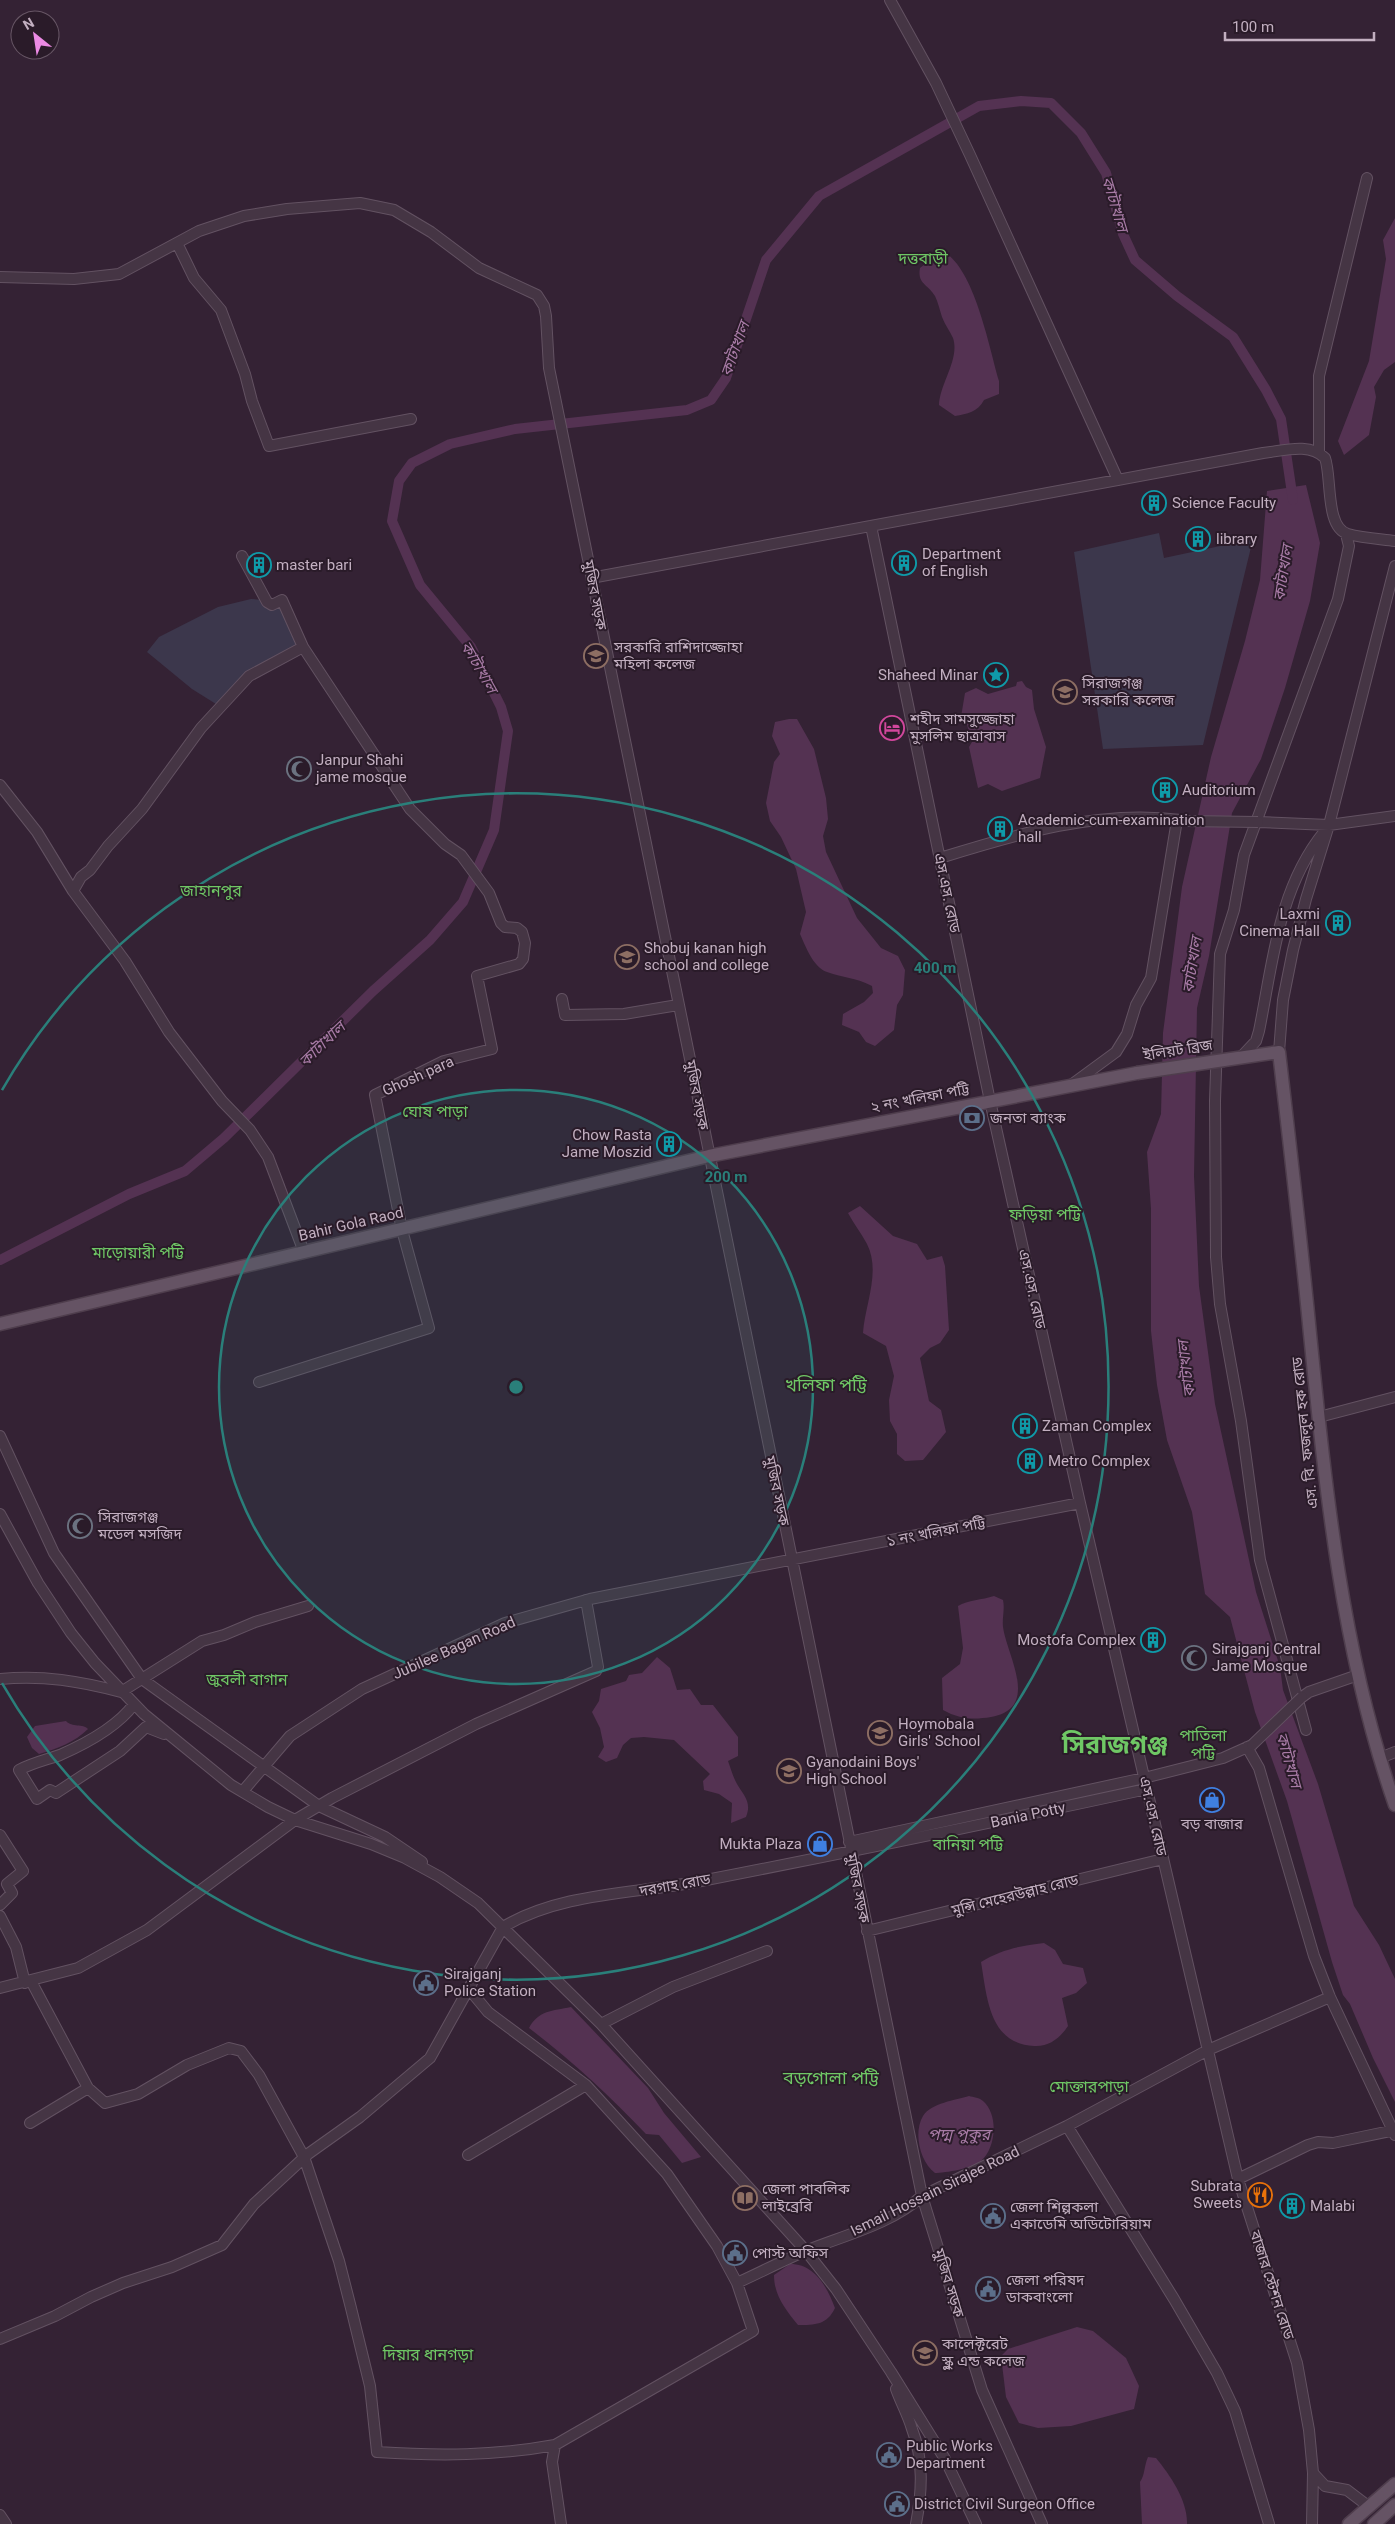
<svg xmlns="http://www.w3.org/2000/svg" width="1395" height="2524" font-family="Roboto,'Noto Sans Bengali',sans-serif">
<rect width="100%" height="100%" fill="#342234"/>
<path fill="#3c374c" d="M1159 533 1164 558 1253 539 1203 745 1103 749 1074 552Z
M251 599 279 601 303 647 236 685 216 704 192 689 147 652 159 637 218 607Z"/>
<path fill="#543252" d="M1395 218V362L1384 370 1374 387 1376 397 1369 435 1344 455 1338 441 1369 361 1386 259 1383 240Z
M942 251C974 266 989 347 999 381V394L984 400C978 412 967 414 955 416L939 405C940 383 960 359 953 338 950 331 945 325 942 317 940 311 938 302 935 296 928 284 917 284 920 268Z
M1306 485 1320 543 1310 601 1285 688 1261 759 1232 813 1209 956 1197 1008 1194 1176 1199 1286 1215 1404 1256 1592 1280 1667 1283 1690 1318 1784 1354 1906 1379 1945 1395 1979V2102L1373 2058 1350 2004 1343 1995 1332 1962 1287 1801 1255 1712 1230 1617 1205 1594 1192 1512 1167 1440 1157 1385 1151 1331V1209L1147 1152 1161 1114 1163 1033 1182 887 1211 757 1245 641 1260 580 1267 491Z
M1022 681 1026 687 1032 690 1034 709 1046 747 1040 778 1002 791 988 784 978 788 969 747 972 742 965 718 961 717 965 693 976 688 988 694 1016 686 1017 682Z
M789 719H797L814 749 826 798 828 819 823 836 826 852 857 918 881 948 898 956 905 970 903 995 897 1005 894 1030 875 1046 866 1042 859 1032 842 1025 843 1014 864 1002 873 993 872 986C854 977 844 978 827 972 813 967 806 947 800 934L806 912 796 869 781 837 770 821 766 803 774 762 780 754 772 736 775 722Z
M860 1206 893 1236 917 1244 927 1260 942 1256 945 1266 949 1330 940 1343 930 1348 920 1358 929 1401 941 1410 946 1432 923 1460 905 1461 897 1454V1434L890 1421 889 1400 894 1376 886 1346 863 1333C865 1304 881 1272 867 1244 861 1233 854 1224 848 1213Z
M994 1596 1003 1600C1005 1609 1002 1618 1003 1627 1007 1656 1041 1708 991 1717 973 1720 959 1719 943 1710L942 1678 960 1664 963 1648 958 1606C968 1600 982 1600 994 1596Z
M657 1657 670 1668 677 1690 690 1689 701 1705H713L738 1737V1756L728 1761C731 1769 733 1777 737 1784 744 1796 752 1802 746 1817L731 1823 732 1803 719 1794 704 1790 703 1781 710 1774 674 1740 644 1737 631 1738 623 1745 617 1758 606 1762 598 1757 604 1747 600 1728 592 1712 599 1701 601 1689 626 1681 629 1675 642 1673Z
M66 1721C72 1728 83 1723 88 1729 75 1742 57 1749 39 1754L32 1748 27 1737 35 1726Z
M1044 1943 1055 1950 1063 1964 1083 1968 1087 1983 1076 1993 1062 1998 1068 2026C1060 2038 1049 2047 1034 2046 989 2044 987 1997 981 1962 1002 1949 1020 1946 1044 1943Z
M571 2007 648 2088 664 2113 701 2157 682 2163 659 2135 646 2134C609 2095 571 2060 529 2028 539 2010 552 2011 571 2007Z
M969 2096C973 2097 980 2098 983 2101 999 2115 996 2148 981 2161 974 2168 945 2173 935 2173 920 2162 913 2133 923 2116 931 2103 956 2100 969 2096Z
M790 2264C815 2264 827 2287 835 2308 827 2325 815 2325 798 2325 786 2310 774 2296 774 2275Z
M1077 2327 1093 2331 1126 2358 1139 2386 1134 2409 1071 2426 1038 2428 1019 2423 1006 2397 1001 2356 1008 2349Z
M1148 2457 1156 2458C1170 2475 1188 2501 1187 2524H1142L1140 2482C1145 2475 1144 2466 1148 2457Z"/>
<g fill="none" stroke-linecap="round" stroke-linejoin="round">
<path stroke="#543252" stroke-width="10" d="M0 1260 129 1194 185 1171 224 1138 373 991 430 940 463 902 494 830 508 731 501 707 471 647 420 585 392 521 399 481 412 463 450 444 515 429 687 410 711 400 726 378 766 260 819 196 979 106 1021 101 1051 103 1081 133 1106 173 1123 234 1135 260 1177 296 1233 337 1266 390 1281 419 1293 500"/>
<defs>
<path id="minor" d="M890 0 936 83 970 155 1118 480
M177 243 194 278 221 310 245 374 252 401 269 446 411 419
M0 277 74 279 119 274 199 231 244 216 287 209 360 203 394 210 431 232 479 268 537 295 544 306 546 316 549 368 922 2196 982 2390 1042 2524
M1319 452V376L1367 178
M871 526 990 1101 1080 1503 1238 2179 1297 2363 1309 2430 1313 2473 1312 2524
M242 556 267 602 272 605 282 600 303 647
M591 578 1263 453C1283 451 1309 442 1325 458 1332 477 1325 528 1348 534 1363 538 1380 539 1395 541
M0 785 37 832 73 891 125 961 169 1032 222 1101 250 1130 268 1157 304 1252
M1258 822 1329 825 1395 816
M940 858C1017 834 1099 809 1181 820
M73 891 81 877 90 870 108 846 142 809 201 728 249 676 303 647 410 809 445 844 461 855 489 893 501 923 505 927 517 928 522 932 525 943 523 959 519 964 477 976 492 1049 444 1061 375 1095 402 1230 429 1328 259 1382
M562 999 565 1015 624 1014 678 1005
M1279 1052 1283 1000 1293 950 1306 899 1329 825 1395 566
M1241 1057 1256 1041 1259 1031C1273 962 1278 889 1324 832
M1071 1085 1116 1052 1127 1034 1136 1005 1151 978 1177 820
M1319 1417 1395 1397
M0 1436 54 1553 142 1679 319 1806 385 1837 422 1862
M0 1514 38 1583 71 1633 95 1663 144 1714 231 1785 268 1807 295 1820 371 1844 405 1858 440 1877 478 1903 601 2024 806 2251 836 2289 891 2372 945 2459 976 2524
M0 1679C44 1675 79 1681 121 1692L202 1641 224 1635 255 1622 308 1606
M1302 1697 1309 1692 1358 1675
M134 1704C118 1726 85 1744 60 1755 46 1760 32 1763 19 1770L37 1799 50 1790 56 1793 120 1751 146 1727 164 1734
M1306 1730 1260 1560 1241 1421 1220 1304 1216 1257 1215 1101 1220 954 1234 910 1244 855 1338 599 1349 546 1346 534
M1247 1747 1259 1768 1314 1956 1330 1997 1395 2135
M1380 1758 1395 1752
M243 1791 290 1736 362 1689 505 1623 590 1599 1080 1503
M0 1835 23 1871 7 1884 12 1893 0 1905
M849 1842 1144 1778 1223 1758 1252 1745
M0 1916 16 1947 25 1983
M867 1931 1163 1859
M31 1981 88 2088 105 2103 138 2094 187 2065 229 2048 241 2051 259 2075 304 2157 339 2261 351 2308 370 2386 377 2452C438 2456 495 2456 555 2445
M0 1988 78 1968 147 1930 295 1820 332 1798 476 1724 596 1671 598 1667 586 1600
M469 1989 488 2012 586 2085 667 2174 717 2246 737 2283 753 2331 555 2445 552 2462 561 2524
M601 2024 673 1987 767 1951
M30 2123 88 2088
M1067 2126 1174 2299 1217 2373 1235 2411 1269 2524
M468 2155 586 2085
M1238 2179 1308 2145 1318 2142 1333 2143 1395 2130
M737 2283C761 2272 784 2260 808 2250 845 2235 891 2224 922 2196L1067 2126 1208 2050 1330 1997
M0 2339 55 2316 91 2297 123 2283 172 2267 222 2245 254 2204 308 2154 360 2117 430 2058 503 1927C562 1892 636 1894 701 1881 850 1852 999 1821 1147 1789
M896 2389C901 2403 908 2415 912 2429 924 2460 922 2492 916 2524
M1313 2473 1325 2486 1347 2490 1368 2506
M0 2515 6 2524"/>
<path id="major" d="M1224 1060 1279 1052C1290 1146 1301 1240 1310 1334 1326 1493 1342 1653 1395 1805
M0 1324 709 1156 1137 1073
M1349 2524 1395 2484
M1374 2524 1395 2505"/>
</defs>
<use href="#minor" stroke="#635262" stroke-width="12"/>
<use href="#major" stroke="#4f3e4d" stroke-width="15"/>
<use href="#minor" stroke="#453544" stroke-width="10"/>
<use href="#major" stroke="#655364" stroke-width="12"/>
<defs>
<path id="minor-bridge" d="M1185 821 1258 822
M1252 1745 1302 1697"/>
<path id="major-bridge" d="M1137 1073 1224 1060"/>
</defs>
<use href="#minor-bridge" stroke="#635262" stroke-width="12" stroke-linecap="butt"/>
<use href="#major-bridge" stroke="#4f3e4d" stroke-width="15" stroke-linecap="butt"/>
<use href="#minor-bridge" stroke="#453544" stroke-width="10"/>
<use href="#major-bridge" stroke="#655364" stroke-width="12"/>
</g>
<circle cx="516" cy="1387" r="297" fill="#2a7f7a" fill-opacity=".12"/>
<g fill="none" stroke="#2a7f7a" stroke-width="2.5">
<circle cx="516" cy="1387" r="297"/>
<path d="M2 1090A593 593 0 1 1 2 1683"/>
</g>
<defs>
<symbol id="building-ring" viewBox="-11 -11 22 22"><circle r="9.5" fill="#2a1b29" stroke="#0f9aa8" stroke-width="1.5"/><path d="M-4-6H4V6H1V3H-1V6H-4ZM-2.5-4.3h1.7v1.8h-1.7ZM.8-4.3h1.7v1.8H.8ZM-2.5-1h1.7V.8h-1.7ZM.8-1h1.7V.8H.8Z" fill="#0f9aa8"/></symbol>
<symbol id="university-ring" viewBox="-11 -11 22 22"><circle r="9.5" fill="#2a1b29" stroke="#8d6e63" stroke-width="1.5"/><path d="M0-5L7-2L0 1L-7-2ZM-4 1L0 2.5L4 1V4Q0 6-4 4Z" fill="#8d6e63"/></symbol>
<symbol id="sight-ring" viewBox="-11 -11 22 22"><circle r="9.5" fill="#2a1b29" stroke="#0f9aa8" stroke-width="1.5"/><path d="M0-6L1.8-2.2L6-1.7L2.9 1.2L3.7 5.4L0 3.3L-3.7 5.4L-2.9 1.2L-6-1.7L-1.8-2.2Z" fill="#0f9aa8"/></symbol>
<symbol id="hotel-ring" viewBox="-11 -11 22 22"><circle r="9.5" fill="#2a1b29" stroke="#d1479c" stroke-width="1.5"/><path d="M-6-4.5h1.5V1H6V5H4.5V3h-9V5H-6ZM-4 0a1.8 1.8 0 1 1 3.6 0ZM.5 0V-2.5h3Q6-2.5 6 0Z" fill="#d1479c"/></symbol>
<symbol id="mosque-ring" viewBox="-11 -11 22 22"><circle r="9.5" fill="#2a1b29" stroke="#6b7280" stroke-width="1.5"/><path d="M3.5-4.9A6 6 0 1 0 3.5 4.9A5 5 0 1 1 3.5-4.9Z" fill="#6b7280"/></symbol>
<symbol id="bank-ring" viewBox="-11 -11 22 22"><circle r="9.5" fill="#2a1b29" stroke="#5c6f8a" stroke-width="1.5"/><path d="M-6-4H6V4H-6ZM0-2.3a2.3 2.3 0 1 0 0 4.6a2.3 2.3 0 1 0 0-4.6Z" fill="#5c6f8a"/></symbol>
<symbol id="school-ring" viewBox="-11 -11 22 22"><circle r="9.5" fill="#2a1b29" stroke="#8d6e63" stroke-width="1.5"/><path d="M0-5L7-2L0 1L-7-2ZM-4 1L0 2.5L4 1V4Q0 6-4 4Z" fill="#8d6e63"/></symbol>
<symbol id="shop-ring" viewBox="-11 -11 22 22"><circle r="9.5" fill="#2a1b29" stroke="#3f7fe0" stroke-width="1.5"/><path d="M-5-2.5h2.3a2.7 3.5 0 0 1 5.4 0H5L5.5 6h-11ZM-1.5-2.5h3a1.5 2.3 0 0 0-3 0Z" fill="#3f7fe0"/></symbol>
<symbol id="civic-ring" viewBox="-11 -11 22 22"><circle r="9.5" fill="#2a1b29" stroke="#5c6f8a" stroke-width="1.5"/><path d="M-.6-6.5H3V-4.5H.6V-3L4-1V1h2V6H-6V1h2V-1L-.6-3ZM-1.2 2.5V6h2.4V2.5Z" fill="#5c6f8a"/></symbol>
<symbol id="restaurant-ring" viewBox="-11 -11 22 22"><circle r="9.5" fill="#2a1b29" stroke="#e8710a" stroke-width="1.5"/><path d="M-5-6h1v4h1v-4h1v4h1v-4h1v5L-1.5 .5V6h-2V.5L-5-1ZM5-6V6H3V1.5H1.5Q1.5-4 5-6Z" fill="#e8710a"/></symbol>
<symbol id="library-ring" viewBox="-11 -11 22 22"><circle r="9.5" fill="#2a1b29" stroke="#8d6e63" stroke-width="1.5"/><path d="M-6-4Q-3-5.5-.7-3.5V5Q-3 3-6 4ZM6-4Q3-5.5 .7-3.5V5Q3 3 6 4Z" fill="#8d6e63"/></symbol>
</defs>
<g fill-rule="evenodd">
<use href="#building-ring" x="1140" y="489" width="28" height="28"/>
<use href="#building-ring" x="1184" y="525" width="28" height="28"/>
<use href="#building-ring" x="890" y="549" width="28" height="28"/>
<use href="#building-ring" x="245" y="551" width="28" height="28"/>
<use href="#university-ring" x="582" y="642" width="28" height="28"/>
<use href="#sight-ring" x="982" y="661" width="28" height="28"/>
<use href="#university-ring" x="1051" y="678" width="28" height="28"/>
<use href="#hotel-ring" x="878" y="714" width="28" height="28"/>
<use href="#mosque-ring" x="285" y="755" width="28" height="28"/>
<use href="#building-ring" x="1151" y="776" width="28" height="28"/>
<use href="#building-ring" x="986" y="815" width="28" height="28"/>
<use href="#building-ring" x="1324" y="909" width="28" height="28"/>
<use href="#university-ring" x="613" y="943" width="28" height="28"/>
<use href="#bank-ring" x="958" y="1104" width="28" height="28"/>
<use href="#building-ring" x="655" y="1130" width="28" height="28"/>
<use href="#building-ring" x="1011" y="1412" width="28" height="28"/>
<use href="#building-ring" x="1016" y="1447" width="28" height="28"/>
<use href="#mosque-ring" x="66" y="1512" width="28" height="28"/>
<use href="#building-ring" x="1139" y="1626" width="28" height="28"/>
<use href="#mosque-ring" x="1180" y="1644" width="28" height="28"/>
<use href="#school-ring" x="866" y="1719" width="28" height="28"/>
<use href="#school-ring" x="775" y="1757" width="28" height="28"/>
<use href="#shop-ring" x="1198" y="1786" width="28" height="28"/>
<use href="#shop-ring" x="806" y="1830" width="28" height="28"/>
<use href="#civic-ring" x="412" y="1969" width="28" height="28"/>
<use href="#restaurant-ring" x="1246" y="2181" width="28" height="28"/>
<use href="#library-ring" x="731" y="2184" width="28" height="28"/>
<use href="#building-ring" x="1278" y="2192" width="28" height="28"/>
<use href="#civic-ring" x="979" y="2202" width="28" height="28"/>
<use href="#civic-ring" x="721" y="2239" width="28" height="28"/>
<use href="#civic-ring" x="974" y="2275" width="28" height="28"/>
<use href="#school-ring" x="911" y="2339" width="28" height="28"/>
<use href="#civic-ring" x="875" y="2441" width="28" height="28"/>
<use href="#civic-ring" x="883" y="2490" width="28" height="28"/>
</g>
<g text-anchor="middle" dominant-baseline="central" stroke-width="4" stroke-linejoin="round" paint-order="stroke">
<g font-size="15" fill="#c2afc0" stroke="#2a1b29" text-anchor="start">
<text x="1172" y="503">Science Faculty</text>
<text x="1216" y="539">library</text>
<text x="922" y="554">Department<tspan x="922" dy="17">of English</tspan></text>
<text x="276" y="565">master bari</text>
<text x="614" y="647">সরকারি রাশিদাজ্জোহা<tspan x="614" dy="17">মহিলা কলেজ</tspan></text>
<text x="978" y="675" text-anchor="end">Shaheed Minar</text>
<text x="1082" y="683">সিরাজগঞ্জ<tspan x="1082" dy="17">সরকারি কলেজ</tspan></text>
<text x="910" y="719">শহীদ সামসুজ্জোহা<tspan x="910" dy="17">মুসলিম ছাত্রাবাস</tspan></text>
<text x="316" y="760">Janpur Shahi<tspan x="316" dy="17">jame mosque</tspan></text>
<text x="1182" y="790">Auditorium</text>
<text x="1018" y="820">Academic-cum-examination<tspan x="1018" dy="17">hall</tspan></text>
<text x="1320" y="914" text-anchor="end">Laxmi<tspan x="1320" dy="17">Cinema Hall</tspan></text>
<text x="644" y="948">Shobuj kanan high<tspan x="644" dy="17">school and college</tspan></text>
<text x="990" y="1118">জনতা ব্যাংক</text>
<text x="652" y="1135" text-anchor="end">Chow Rasta<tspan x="652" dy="17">Jame Moszid</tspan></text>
<text x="1042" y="1426">Zaman Complex</text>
<text x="1048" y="1461">Metro Complex</text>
<text x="98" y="1517">সিরাজগঞ্জ<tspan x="98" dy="17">মডেল মসজিদ</tspan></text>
<text x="1136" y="1640" text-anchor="end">Mostofa Complex</text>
<text x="1212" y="1649">Sirajganj Central<tspan x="1212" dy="17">Jame Mosque</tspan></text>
<text x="898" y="1724">Hoymobala<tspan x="898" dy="17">Girls' School</tspan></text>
<text x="806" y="1762">Gyanodaini Boys'<tspan x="806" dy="17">High School</tspan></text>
<text x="1212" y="1824" text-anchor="middle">বড় বাজার</text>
<text x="802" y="1844" text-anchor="end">Mukta Plaza</text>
<text x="444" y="1974">Sirajganj<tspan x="444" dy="17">Police Station</tspan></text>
<text x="1242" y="2186" text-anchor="end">Subrata<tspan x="1242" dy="17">Sweets</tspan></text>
<text x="762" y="2189">জেলা পাবলিক<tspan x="762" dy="17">লাইব্রেরি</tspan></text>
<text x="1310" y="2206">Malabi</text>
<text x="1010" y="2207">জেলা শিল্পকলা<tspan x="1010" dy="17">একাডেমি অডিটোরিয়াম</tspan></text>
<text x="752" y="2253">পোস্ট অফিস</text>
<text x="1006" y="2280">জেলা পরিষদ<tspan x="1006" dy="17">ডাকবাংলো</tspan></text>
<text x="942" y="2344">কালেক্টরেট<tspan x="942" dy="17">স্কুল এন্ড কলেজ</tspan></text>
<text x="906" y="2446">Public Works<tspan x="906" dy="17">Department</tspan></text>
<text x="914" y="2504">District Civil Surgeon Office</text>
</g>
<g font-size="15" fill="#c2afc0" stroke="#2a1b29">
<text transform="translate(595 595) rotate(79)">মুজিব সড়ক</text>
<text transform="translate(947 893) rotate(78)">এস.এস. রোড</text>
<text transform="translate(1178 1050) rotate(-9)">ইলিয়ট ব্রিজ</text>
<text transform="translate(418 1076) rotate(-24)">Ghosh para</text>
<text transform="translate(697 1095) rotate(79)">মুজিব সড়ক</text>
<text transform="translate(920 1098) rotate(-11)">২ নং খলিফা পট্টি</text>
<text transform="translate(351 1224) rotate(-13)">Bahir Gola Raod</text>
<text transform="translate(1032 1289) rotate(77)">এস.এস. রোড</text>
<text transform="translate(1305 1433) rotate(-96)">এস. বি. ফজলুল হক রোড</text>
<text transform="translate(777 1491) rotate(78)">মুজিব সড়ক</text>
<text transform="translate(936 1532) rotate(-11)">১ নং খলিফা পট্টি</text>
<text transform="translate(454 1648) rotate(-24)">Jubilee Bagan Road</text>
<text transform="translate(1028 1815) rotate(-12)">Bania Potty</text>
<text transform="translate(1153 1816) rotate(77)">এস.এস. রোড</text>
<text transform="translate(675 1885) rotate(-10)">দরগাহ রোড</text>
<text transform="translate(858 1888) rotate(79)">মুজিব সড়ক</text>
<text transform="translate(1015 1895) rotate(-14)">মুন্সি মেহেরউল্লাহ রোড</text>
<text transform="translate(935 2191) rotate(-26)">Ismail Hossain Sirajee Road</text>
<text transform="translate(949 2283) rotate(73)">মুজিব সড়ক</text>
<text transform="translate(1272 2285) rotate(72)">বাজার স্টেশন রোড</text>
</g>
<g font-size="16" font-style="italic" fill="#a87ba6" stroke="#2a1b29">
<text transform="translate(1115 204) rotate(73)">কাটাখাল</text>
<text transform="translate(735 349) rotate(-70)">কাটাখাল</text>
<text transform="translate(1283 573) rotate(-81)">কাটাখাল</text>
<text transform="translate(479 667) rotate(60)">কাটাখাল</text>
<text transform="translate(1192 965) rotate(-81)">কাটাখাল</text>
<text transform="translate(322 1044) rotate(-44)">কাটাখাল</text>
<text transform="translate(1186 1369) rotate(-97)">কাটাখাল</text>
<text transform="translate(1289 1760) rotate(74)">কাটাখাল</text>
<text x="959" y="2134">পদ্ম পুকুর</text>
</g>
<g font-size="16" fill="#6fc765" stroke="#2a1b29">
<text x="923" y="258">দত্তবাড়ী</text>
<text x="211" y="890">জাহানপুর</text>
<text x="435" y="1111">ঘোষ পাড়া</text>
<text x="1045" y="1214">ফড়িয়া পট্টি</text>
<text x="138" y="1252">মাড়োয়ারী পট্টি</text>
<text x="247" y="1679">জুবলী বাগান</text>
<text x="1203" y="1735">পাতিলা<tspan x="1203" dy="18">পট্টি</tspan></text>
<text x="968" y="1844">বানিয়া পট্টি</text>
<text x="1089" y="2086">মোক্তারপাড়া</text>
<text x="428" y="2354">দিয়ার ধানগড়া</text>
</g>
<g font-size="18" fill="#6fc765" stroke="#2a1b29">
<text x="826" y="1384">খলিফা পট্টি</text>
<text x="831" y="2077">বড়গোলা পট্টি</text>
</g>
<g font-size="25" font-weight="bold" fill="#6fc765" stroke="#2a1b29">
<text x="1115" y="1744">সিরাজগঞ্জ</text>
</g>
</g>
<circle cx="516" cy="1387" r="8" fill="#2a7f7a" stroke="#2a1b29" stroke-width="2.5"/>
<g font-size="15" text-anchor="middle" font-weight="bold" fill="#2a7f7a" stroke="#2a1b29" stroke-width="4" stroke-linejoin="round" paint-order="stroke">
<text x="935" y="973">400 m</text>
<text x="726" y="1182">200 m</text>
</g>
<g transform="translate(35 35) rotate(330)"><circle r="24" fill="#2a1b29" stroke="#675665"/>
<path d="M0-4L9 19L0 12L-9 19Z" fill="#ec8ae4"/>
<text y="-8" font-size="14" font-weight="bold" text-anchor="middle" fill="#c2afc0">N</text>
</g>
<path d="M1225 32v8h149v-8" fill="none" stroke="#c2afc0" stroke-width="2.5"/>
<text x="1232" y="32" font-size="15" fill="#c2afc0" stroke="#2a1b29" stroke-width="4" paint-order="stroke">100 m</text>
</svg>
